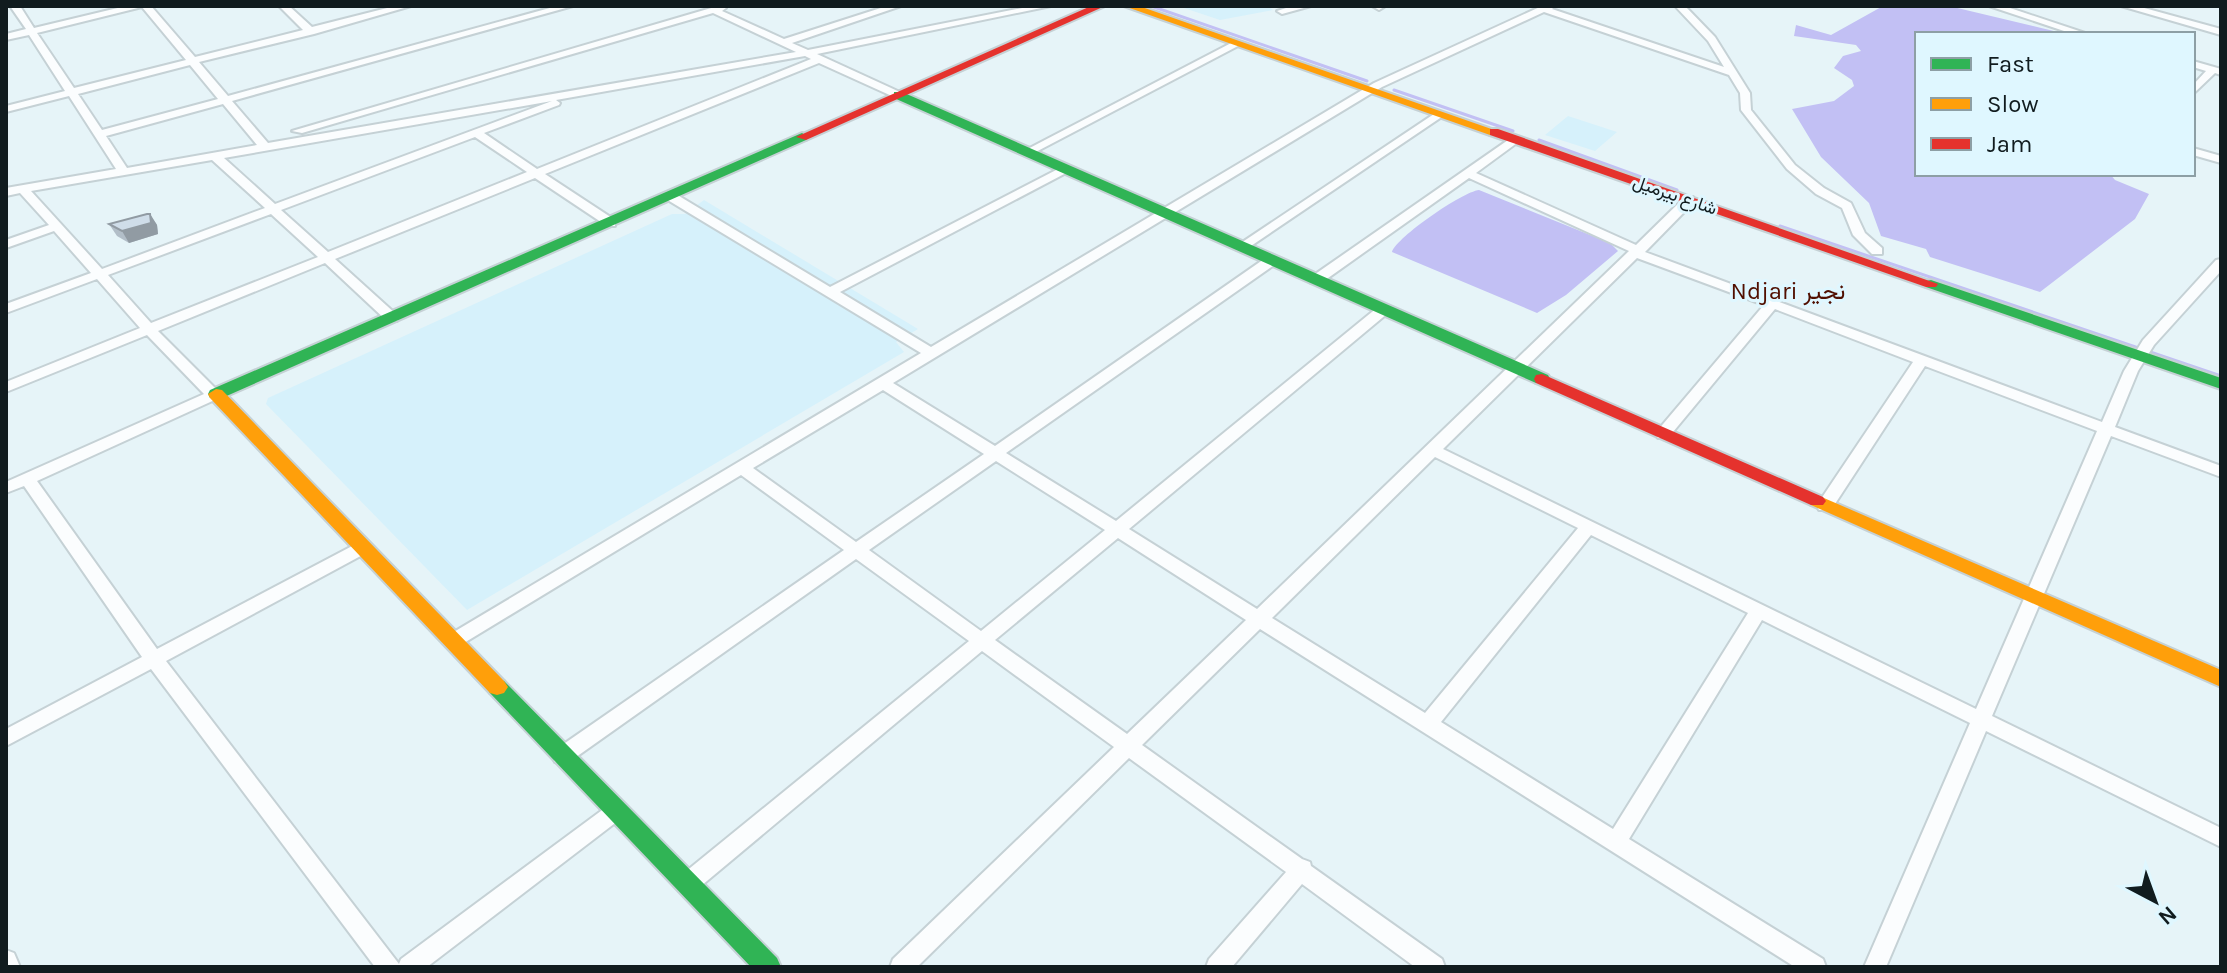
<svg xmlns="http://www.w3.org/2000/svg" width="2227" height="973" font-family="Karla,Vazirmatn,sans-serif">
<rect width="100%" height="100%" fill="#e6f4f8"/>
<path fill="#d6f1fb" d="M1178 6H1267L1273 10 1220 20Z
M1568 116 1617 132 1595 151 1545 135Z
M704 200 918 329 896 342 904 352 467 610 266 404 268 398 672 214H685Z"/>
<path fill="#c2c0f4" d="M1883 6H1949L2066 34H1917V174H2110L2115 180 2149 194 2135 219 2040 292 1930 257 1926 249 1881 236 1869 203 1821 157 1792 109 1834 101 1854 86 1852 80 1834 68 1843 56 1861 51 1856 45 1794 36 1796 25 1831 35Z
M1479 190 1610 243 1618 251 1566 295 1537 313 1392 252C1397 237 1462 192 1479 190Z"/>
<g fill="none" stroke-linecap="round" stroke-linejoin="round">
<path stroke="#c2c0f4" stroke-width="3" d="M1151 6 1367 81
M1394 90 1513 131
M1539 140 1677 190
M1780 226 2221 376"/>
<defs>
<path id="street" d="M10 6H20L34 28 126 6H151L195 57 303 30 279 6H289L312 27 395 6H411L314 34 199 62 228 96 557 6H573L232 101 268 143 796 52 713 13 302 133 292 131 718 6H724L726 8 722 11 784 39 887 6H901L792 43 808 50 1032 6H1051L817 54 902 93V97H894L819 63 545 174 615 220V226H607L535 178 335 259 397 315 399 318 397 321H387L325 263 158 331 219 392 221 395 219 398 37 481 157 649 356 544H368L370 548 368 552 166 661 399 964 401 959 609 805 616 802 623 805 626 811 623 817 427 967H375L151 669 6 746V729L142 657 24 486 6 493V482L204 394 147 335 6 392V382L140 328 97 279 6 313V304L91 273 54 231 6 248V240L49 225 20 193 6 196V188L116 169 69 96 6 112V106L65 91 29 35 6 40V34L26 29ZM142 7 186 60 74 88 37 33ZM805 56 811 59 537 169 484 133 559 105 560 103 556 100ZM190 65 218 99 102 130 78 94ZM552 101 275 204 224 158ZM223 104 257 145 127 168 106 136ZM475 137 527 172 328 252 281 210ZM212 160 265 208 102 269 31 191ZM271 214 318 257 151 323 108 275Z
M1292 6H1311L1282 14 1277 11Z
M1372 6H1383L1384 7 1379 10Z
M1542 6H1555L1552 9 1724 67 1708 41 1675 6H1685L1715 37 1750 93 1751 110 1795 165 1824 188 1851 203 1865 233 1882 248V254H1872L1853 235 1842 208 1816 194 1787 169 1741 110 1740 93 1729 75 1544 12 1382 87 893 383 995 446 1267 257H1277V263L1006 453 1116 521 1378 307H1388V313L1129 529 1257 609 1629 251 1469 178 1321 283H1311V277L1511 138 1521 140 1476 173 1636 245 1685 197H1693V203L1645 252 2102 422 2124 371 2143 340 2216 260 2221 259V271L2154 345 2138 371 2115 427 2221 466V477L2111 436 1992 716 2221 828V847L1986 731 1886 967H1864L1970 723 1762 620 1629 839 1823 959 1826 967H1795L1260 629 1142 745 1302 859 1310 862 1311 866 1442 959 1445 967H1415L1302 884 1232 967H1206L1209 959 1286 872 1129 758 917 967H890L893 959 1114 747 982 651 695 891 687 894 679 891 676 884 679 877 969 641 856 559 569 762 562 764 555 762 552 756 555 750 844 550 741 475 459 646 453 648 447 646 444 641 447 636 921 353 666 199V193H674L830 287 1060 168H1068V172L840 292 931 347 1374 83ZM1637 258 1764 305 1658 430 1655 434 1658 438H1668L1775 309 1913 362 1819 502 1817 506 1819 510H1831L1925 366 2097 431 1976 709 1443 449ZM883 390 984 454 856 542 753 468ZM1435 457 1578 528 1425 713 1272 618ZM996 461 1105 530 981 631 869 550ZM1591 535 1748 613 1613 829 1441 722ZM1118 538 1246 620 1127 734 995 640Z
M1989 6H2004L2088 34H2073Z
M2121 6H2137L2221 29V35Z
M1235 41 1240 44 1238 46 1030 155 1020 153Z
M2193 61 2221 69V75L2215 73 2193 94V85L2206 71 2193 67Z
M1437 112 1446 114 1245 250H1237L1235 247Z
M2193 148 2221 156V163L2193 155Z
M6 950 14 953 20 967H6Z"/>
<path id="fast" d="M894 92H902L1548 375 1550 379 1548 383H1536L894 98Z
M802 133 808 137 806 140 222 398H210L208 394 210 390Z
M1931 280 2221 378V389L1926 287V281Z
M497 679 504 681 777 958 781 967H751L490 693 486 687 490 681Z"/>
<path id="slow" d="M1124 6H1139L1500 132 1490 135Z
M216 389 222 390 504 681 508 687 504 693 497 695 490 693 210 398 208 394Z
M1817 495 2221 670V687L1811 505 1808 501 1811 497Z"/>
<path id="jam" d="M1091 6H1105L806 140 796 137Z
M1490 129H1498L1938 284 1936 287H1926L1490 135Z
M1542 374 1823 497 1826 501 1823 505H1811L1536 383 1534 379 1536 375Z"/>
</defs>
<use href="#street" stroke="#c5d1d5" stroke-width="4"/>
<use href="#fast" stroke="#c5d1d5" stroke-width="4"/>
<use href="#slow" stroke="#c5d1d5" stroke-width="4"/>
<use href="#jam" stroke="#c5d1d5" stroke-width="4"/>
<use href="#street" fill="#fbfdfe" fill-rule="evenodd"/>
<use href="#fast" fill="#30b455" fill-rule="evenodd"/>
<use href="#slow" fill="#ff9f0a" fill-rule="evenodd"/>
<use href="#jam" fill="#e5322d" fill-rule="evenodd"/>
</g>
<path fill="#b2bec8" d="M150 214 157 225 158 234 129 243 117 236 109 224Z"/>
<path fill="#919ba3" d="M150 214 157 225 158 234 129 243 122 231Z"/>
<path fill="#cfdde9" stroke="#919ba3" stroke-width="2" d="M147 214H150L151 223 122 231 109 224Z"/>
<g text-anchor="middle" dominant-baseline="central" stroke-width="6" stroke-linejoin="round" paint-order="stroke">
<g font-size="18" fill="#111c1f" stroke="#dff7ff">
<text transform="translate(1675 195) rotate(19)">شارع بيرميل</text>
</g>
<g font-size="24" fill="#510f00" stroke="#dff7ff">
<text x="1788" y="291">Ndjari نجير</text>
</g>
</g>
<rect width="2227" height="973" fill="none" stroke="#111c1f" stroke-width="16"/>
<rect x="1915" y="32" width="280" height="144" fill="#dff7ff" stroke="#8d9fa5" stroke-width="2"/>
<rect x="1931" y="58" width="40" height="12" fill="#30b455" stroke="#8d9fa5" stroke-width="2"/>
<text x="1987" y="72" font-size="24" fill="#111c1f">Fast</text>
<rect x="1931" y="98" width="40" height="12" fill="#ff9f0a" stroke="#8d9fa5" stroke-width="2"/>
<text x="1987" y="112" font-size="24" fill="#111c1f">Slow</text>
<rect x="1931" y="138" width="40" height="12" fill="#e5322d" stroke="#8d9fa5" stroke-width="2"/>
<text x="1987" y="152" font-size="24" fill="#111c1f">Jam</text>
<g transform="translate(2155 901) rotate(139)" stroke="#dff7ff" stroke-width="6" paint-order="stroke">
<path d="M0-6L14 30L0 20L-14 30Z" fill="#111c1f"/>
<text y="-12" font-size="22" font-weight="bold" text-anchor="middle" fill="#111c1f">N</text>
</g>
</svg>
